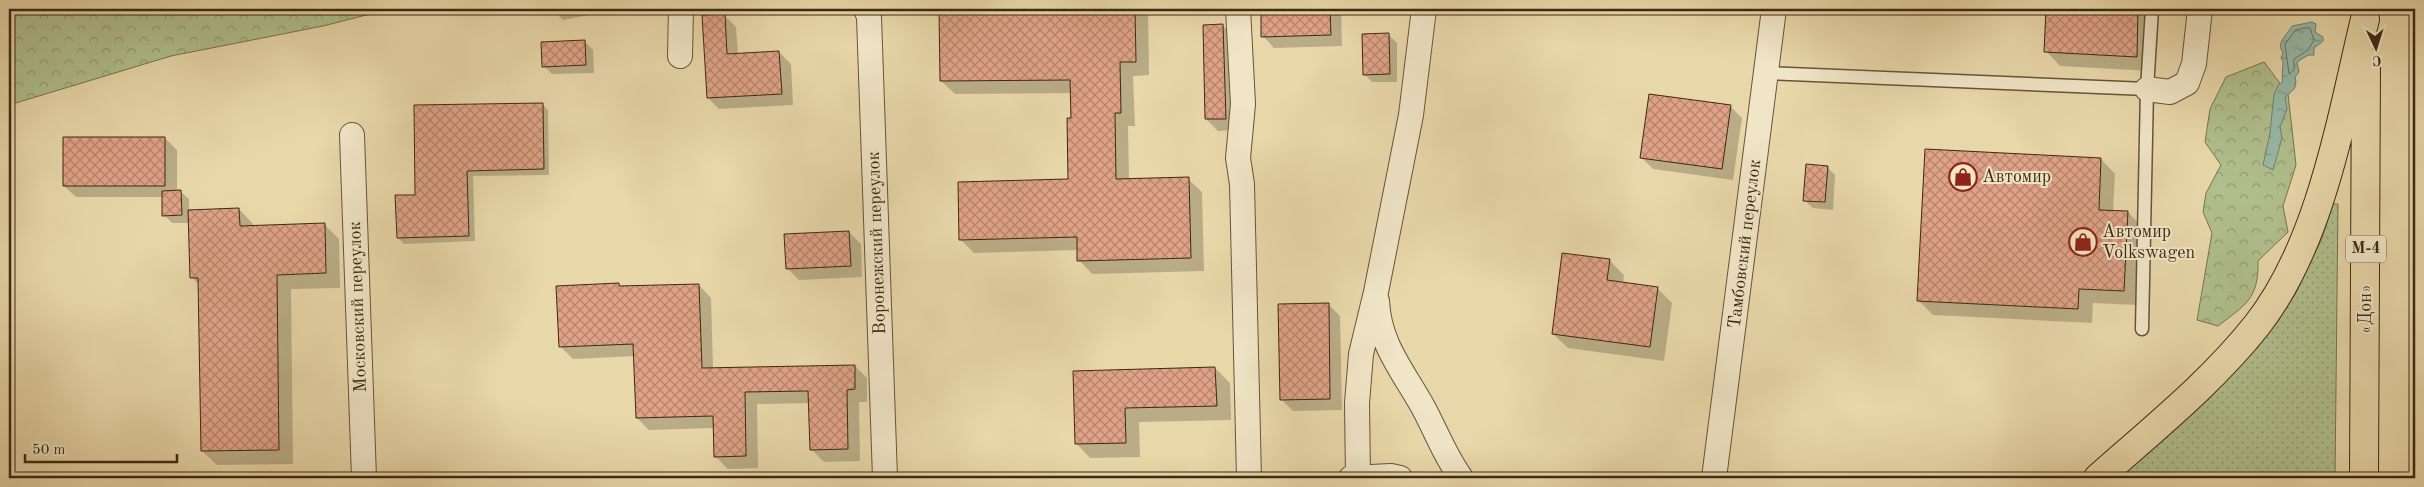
<svg xmlns="http://www.w3.org/2000/svg" width="2424" height="487" font-family="'Old Standard TT',serif">
<defs>
<pattern id="grass-dots" width="8" height="8" patternUnits="userSpaceOnUse" patternTransform="scale(1.25)"><rect width="8" height="8" fill="#b0bf8d"/><path d="M2 2h.1M6 6h.1" fill="none" stroke="#909b72" stroke-width="1.8" stroke-linecap="round"/></pattern>
<pattern id="forest-crowns" width="20" height="18" patternUnits="userSpaceOnUse" patternTransform="scale(1.25)"><rect width="20" height="18" fill="#b0bf8d"/><path d="M2 6a3 3 0 1 1 6 0M12 15a3 3 0 1 1 6 0" fill="none" stroke="#909b72"/></pattern>
<pattern id="water-ripples" width="26" height="14" patternUnits="userSpaceOnUse" patternTransform="scale(1.25)"><rect width="26" height="14" fill="#97baa8"/><path d="M2 4q2-2 4 0t4 0M15 11q2-2 4 0t4 0" fill="none" stroke="#7c9788"/></pattern>
<pattern id="building-cross-hatch" width="8" height="8" patternUnits="userSpaceOnUse" patternTransform="scale(1.25)"><rect width="8" height="8" fill="#dfa286"/><path d="M0 0l8 8M0 8l8-8" fill="none" stroke="#b6846c"/></pattern>
</defs>
<rect width="100%" height="100%" fill="#e8d7a9"/>
<filter id="stains"><feTurbulence type="fractalNoise" baseFrequency=".004" numOctaves="4"/><feColorMatrix values="0 0 0 0 .2 0 0 0 0 .09 0 0 0 0 .02 0 0 0 .5 -.17"/></filter>
<radialGradient id="worn" r=".72"><stop offset=".6" stop-color="#630" stop-opacity="0"/><stop offset="1" stop-color="#630" stop-opacity=".3"/></radialGradient>
<path fill="url(#grass-dots)" stroke="#767450" d="M2333 204H2338L2335 478H2114L2244 361 2267 335 2296 293 2322 238Z"/>
<path fill="url(#forest-crowns)" stroke="#767450" d="M9 9H390L323 26 171 56 9 105Z
M2264 62 2288 94 2296 165 2283 206 2288 232 2258 261C2259 299 2245 305 2218 326L2197 320 2212 233 2203 212 2206 193 2221 165 2205 142 2210 109 2226 77Z"/>
<path fill="url(#water-ripples)" stroke="#73806d" d="M2312 22 2316 24 2315 32 2323 37V41L2317 46 2314 47V55H2308L2297 62 2299 72 2295 77C2298 88 2293 90 2285 97L2287 109 2280 127 2282 138 2273 170 2263 165 2270 133 2274 94 2279 84 2282 83 2283 61 2281 58 2283 53C2276 42 2286 36 2292 26Z"/>
<path fill="#0003" d="M552 9H621L563 20Z
M939 9H1148L1149 75 1133 76 1135 126H1128L1129 180 1188 179 1202 192 1204 271 1092 274 1079 260 1078 250 974 253 960 239 1069 180 1071 93 955 94 941 81Z
M1262 9H1341L1342 46 1274 48 1263 36Z
M2047 9H2152L2151 71 2060 66 2046 51Z
M724 15 736 27 738 54 779 52 791 64 793 105 719 109 708 98Z
M1223 26 1235 37 1237 130 1218 131 1206 119Z
M1389 35 1397 43V82H1372L1364 74Z
M585 42 593 50 594 73 552 74 544 66Z
M542 104 548 110 549 175 473 176 475 241 404 244 398 238 417 196Z
M1731 107 1742 118 1733 180 1653 169 1641 157Z
M165 138 177 150V191H180L189 199V211L239 209 253 224V227L324 224 339 239 340 288 291 289 293 464 217 465 202 451 199 285 192 277 190 223H172L164 215 163 197H76L64 186Z
M2101 159 2115 174 2113 212H2128L2142 227 2138 305 2093 303 2092 323 1933 315 1918 300Z
M1827 167 1835 175 1833 210 1813 208 1804 200Z
M849 232 861 244 862 277 799 280 787 268Z
M1609 260 1624 275 1623 283 1657 288 1672 303 1664 361 1568 348 1553 334Z
M619 284 621 287 699 285 711 298 713 369 855 366 867 378V402H859L860 461 824 462 811 449 810 403 757 404 758 468 728 469 715 456 714 428 649 430 637 418 635 356 573 359 560 346Z
M1329 305 1340 316 1342 410 1293 411 1281 399Z
M1215 368 1230 383 1231 420 1139 422 1140 457 1090 458 1076 443 1074 372Z"/>
<g fill="none" stroke-linecap="round" stroke-linejoin="round">
<path stroke="#6a725e" stroke-width="1" d="M2304 28H2310L2314 40 2308 50 2294 59V70L2289 74 2285 44 2295 31Z"/>
</g>
<path fill="url(#building-cross-hatch)" stroke="#3c2914" d="M939 9H1135L1136 62H1120L1121 113H1115L1116 179 1189 177 1191 258 1077 261V237L959 240 958 182 1068 179 1067 118H1071L1070 80 940 81Z
M1261 9H1330L1331 35 1261 37Z
M2046 9H2138L2137 57 2044 52Z
M725 14 727 54 779 51 782 94 707 98 702 15Z
M1223 24 1226 119H1205L1203 25Z
M1389 33 1390 74 1363 75 1362 34Z
M585 40 586 65 542 67 541 42Z
M1649 94 1731 105 1722 169 1640 158Z
M543 103 544 169 467 171 469 236 397 238 395 195H415L414 105Z
M63 137H165V186H63Z
M1925 149 2101 158 2099 210 2128 211 2124 291 2079 289 2078 309 1917 301Z
M1806 164 1828 166 1825 202 1803 201Z
M181 190 182 215 162 216V191Z
M239 208 240 226 325 223 326 273 277 275 279 450 201 451 198 278H190L188 210Z
M849 231 851 266 786 269 784 234Z
M1562 253 1610 259 1607 280 1658 287 1650 347 1552 334Z
M619 283V286L699 284 702 368 855 365V389L847 390 848 449 810 450 808 391 745 392 746 456 714 457 713 416 636 418 633 344 559 347 556 286Z
M1329 303 1330 399 1280 400 1278 304Z
M1215 367 1217 406 1125 408 1126 443 1075 444 1073 371Z"/>
<g fill="none" stroke-linecap="round" stroke-linejoin="round">
<defs>
<path id="lane" d="M1767 73 2147 89
M2142 329 2147 89 2152 9"/>
<path id="street" d="M866 9 869 17 885 478
M1238 9 1243 104 1238 158 1242 184 1249 478
M680 56 681 9
M2147 89 2170 92 2187 83 2194 64 2200 9
M352 135 364 478
M1377 301C1379 344 1403 371 1423 407 1436 431 1445 456 1461 478
M1351 478 1391 476 1400 478
M1358 478 1357 403 1361 354 1376 292 1411 115 1424 9
M1714 478 1774 9"/>
<path id="highway" d="M2098 478C2153 429 2211 383 2257 325 2321 243 2341 119 2365 19
M2364 478 2366 62"/>
</defs>
<use href="#lane" stroke="#675439" stroke-width="15"/>
<use href="#street" stroke="#675439" stroke-width="26"/>
<use href="#highway" stroke="#3c2914" stroke-width="30"/>
<use href="#lane" stroke="#f0e5c7" stroke-width="12"/>
<use href="#street" stroke="#f0e5c7" stroke-width="24"/>
<use href="#highway" stroke="#e8d7a9" stroke-width="28"/>
</g>
<defs>
<symbol id="shop-ring" viewBox="-11 -11 22 22"><circle r="9.5" fill="#f0e5c7" stroke="#8f2418" stroke-width="1.5"/><path d="M-5-2.5h2.3a2.7 3.5 0 0 1 5.4 0H5L5.5 6h-11ZM-1.5-2.5h3a1.5 2.3 0 0 0-3 0Z" fill="#8f2418"/></symbol>
</defs>
<g fill-rule="evenodd">
<use href="#shop-ring" x="1947" y="161" width="32" height="32"/>
<use href="#shop-ring" x="2067" y="226" width="32" height="32"/>
</g>
<g text-anchor="middle" dominant-baseline="central" stroke-width="4" stroke-linejoin="round" paint-order="stroke">
<rect fill="#f0e5c7" stroke="#72614a" stroke-width="1" x="2346" y="235.5" width="40" height="27" rx="4"/>
<g font-size="16" font-weight="bold" fill="#3c2914">
<text x="2366" y="249">М-4</text>
</g>
<g font-size="18" fill="#3c2914" stroke="#f0e5c7" text-anchor="start">
<text x="1982" y="177">Автомир</text>
<text x="2102" y="232">Автомир<tspan x="2102" dy="21">Volkswagen</tspan></text>
</g>
<g font-size="18" fill="#3c2914" stroke="#f0e5c7">
<text transform="translate(877 243) rotate(-92)">Воронежский переулок</text>
<text transform="translate(1745 244) rotate(-83)">Тамбовский переулок</text>
<text transform="translate(358 307) rotate(-92)">Московский переулок</text>
<text transform="translate(2366 309) rotate(-90)">«Дон»</text>
</g>
</g>
<rect width="2424" height="487" fill="none" stroke="#e8d7a9" stroke-width="30"/>
<rect x="10" y="10" width="2404" height="467" fill="none" stroke="#3c2914" stroke-width="2.5"/>
<rect x="15" y="15" width="2394" height="457" fill="none" stroke="#3c2914"/>
<g transform="translate(2376 48) rotate(176)" stroke="#f0e5c7" stroke-width="4" paint-order="stroke">
<path d="M0-4L9 19L0 12L-9 19Z" fill="#3c2914"/>
<text y="-8" font-size="14" font-weight="bold" text-anchor="middle" fill="#3c2914">С</text>
</g>
<path d="M25 454v8h152v-8" fill="none" stroke="#3c2914" stroke-width="2.5"/>
<text x="32" y="454" font-size="15" fill="#3c2914" stroke="#f0e5c7" stroke-width="4" paint-order="stroke">50 m</text>
<rect width="100%" height="100%" filter="url(#stains)"/>
<rect width="100%" height="100%" fill="url(#worn)"/>
</svg>
